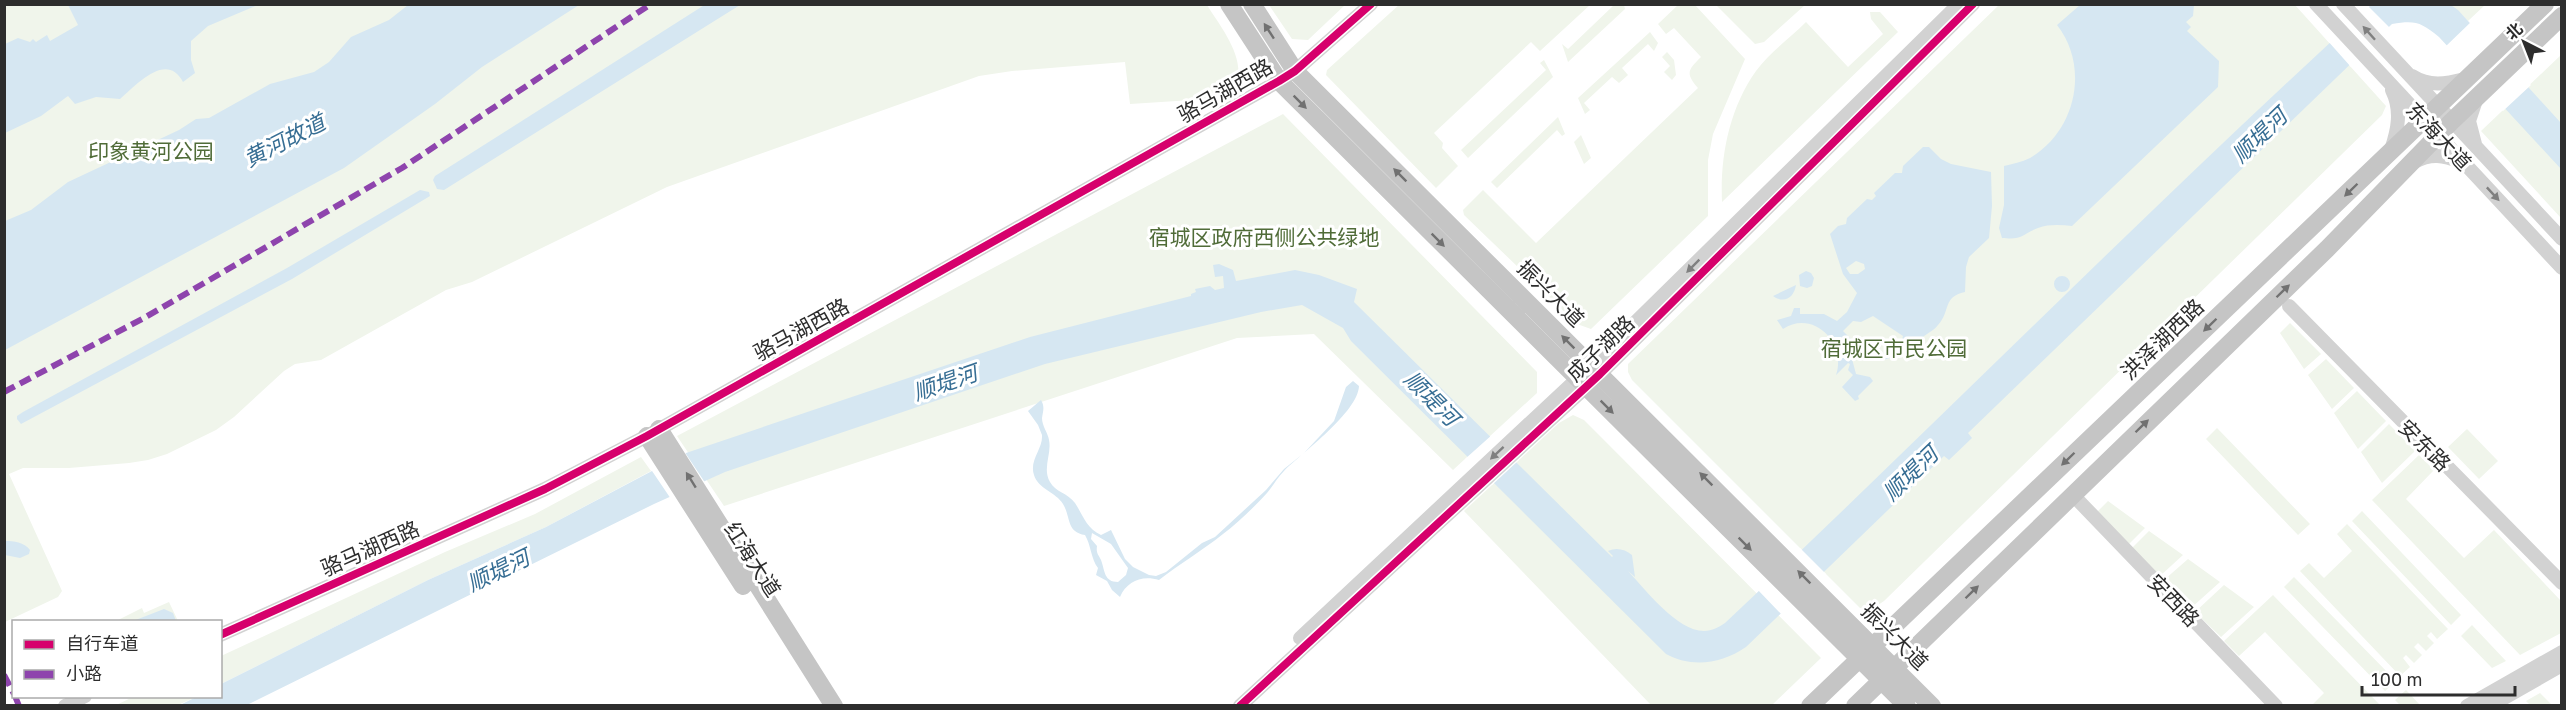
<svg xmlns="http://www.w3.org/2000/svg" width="2566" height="710" font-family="'Golos Text','Noto Sans SC',sans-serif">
<rect width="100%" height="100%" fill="#fff"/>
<path fill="#f0f5eb" d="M1400 4H1590V5L1540 51 1531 42 1434 133 1443 143 1442 148 1458 166 1436 188 1326 75 1327 70Z
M4 5H1207C1220 26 1245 56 1237 83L1208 99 1130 104 1125 62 1012 71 979 76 667 187 472 282 446 290 321 360 295 364 284 371 234 417 216 430 167 454 148 460 129 463 69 468H23L9 474 62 591 58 597 5 622Z
M1269 5H1345L1308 40 1292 39Z
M1614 5H1624L1625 9 1568 62 1562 44 1568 49Z
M1678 5H1695L1745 59 1713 134 1708 160V216L1591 329 1577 324 1464 215 1463 210 1483 190 1536 243 1698 88C1685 73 1688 70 1701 57L1674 28 1666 34 1658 24Z
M1716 5 1804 4 1805 5 1764 42 1755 44Z
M1999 5H2295L2386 106 2382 115 1884 601 1872 609 1860 608 1632 380 1628 372V364Z
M2451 5H2485L2468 21Z
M1870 12H1880L1898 32 1722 202C1720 157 1729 109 1756 71 1769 53 1790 38 1806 22L1848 67 1883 34 1871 19Z
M1650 32 1658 43 1654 51 1648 44 1622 68 1628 75 1619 83 1612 77 1584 103 1590 110 1585 114 1578 98Z
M1667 52 1674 60 1676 75 1672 80 1664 72 1670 66 1662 57Z
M2561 55V218L2481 131Z
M1544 60 1553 77 1468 158 1461 150 1546 70 1540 63Z
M1283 114 1537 372V393L1453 470 1314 334 1237 338 724 506 677 436Z
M1558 117 1565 134 1562 136 1557 130 1497 188 1491 182Z
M1581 135 1591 158 1584 164 1574 142Z
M2290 323 2321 354 2304 369 2280 333Z
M2326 359 2354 388 2332 409 2308 375Z
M2357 391 2386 421 2358 449 2334 413Z
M1573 415 1584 420 1598 434 1821 658 1772 705H1651L1464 511 1559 423Z
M2389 424 2415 451 2382 483 2361 452Z
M2217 428 2310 524 2298 535 2206 439Z
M2467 429 2498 461 2479 479 2448 447Z
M2419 455 2434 470 2406 499 2464 558 2494 530 2561 601V633L2520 655 2372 500Z
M641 457 651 471 546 527 428 580 221 684V656L445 552 535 514Z
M2108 501 2145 528 2129 544 2097 512Z
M2362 511 2461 615 2451 625 2352 521Z
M2347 524 2448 629 2437 639 2431 632 2427 636 2434 643 2426 651 2418 643 2414 647 2422 655 2414 663 2406 655 2403 658 2410 667 2400 676 2300 571 2309 563 2324 578 2352 551 2337 534Z
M2149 531 2183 555 2160 576 2132 548Z
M2188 559 2220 582 2191 608 2164 580Z
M2294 577 2396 681 2385 691 2284 587Z
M2224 585 2254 607 2221 637 2195 612Z
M2273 595 2380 705H2312L2324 693 2265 632 2239 656 2224 641Z
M169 602 178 621 114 622 142 608 144 613Z
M2472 625 2506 661 2492 668 2461 636Z
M2406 690 2420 705H2400L2395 700Z
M2540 693 2552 705H2530L2526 701Z
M133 697H196L178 705 114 706Z"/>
<path fill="#d6e7f2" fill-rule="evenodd" d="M706 4 740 5 444 190 437 189 433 180 435 176Z
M2144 4 2194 5 2193 16 2186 22 2191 27 2187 31 2219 61 2218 87 2072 226C2061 225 2049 224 2038 228 2020 235 2024 240 2002 238L1999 228 2004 205V166C2012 164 2022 162 2030 158 2076 131 2090 67 2057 25L2080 5Z
M68 5V4L258 5 208 26 191 41V60L195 73 183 82C167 51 137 84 120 99L96 97 75 104 68 96 41 116 5 133V44L18 38 30 42 33 39 36 42 47 35 50 41 78 25Z
M408 5H579L482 67 435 104 344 168 5 350V221L31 210 68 182 179 130 196 119 209 118 270 84 314 72 329 62 351 37 389 20Z
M2371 5H2451L2458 10 2561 123V169L2439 37C2421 22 2415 20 2392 24L1968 433 1972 438 1949 460 1944 456 1746 647C1721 664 1692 668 1666 654L1351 341 1343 328 1302 305 1261 312 1045 364 725 472 654 504 247 705 178 706 196 697 220 696 221 684 428 580 546 527 686 453 1030 337 1191 296V294L1196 292 1195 289 1210 286 1215 290 1224 288 1223 276 1215 277 1213 265 1219 264 1233 270 1236 281 1295 270 1319 275 1357 289 1354 302 1612 557 1613 556 1608 551C1616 547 1625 549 1632 555L1635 577 1628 571C1645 589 1677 631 1704 631 1712 631 1719 627 1725 623 1942 418 2151 206 2371 5Z
M1923 147H1929L1941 159 1951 164 1991 172 1992 206 1989 238 1969 257 1966 267 1965 292C1942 297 1951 311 1938 325 1933 332 1924 334 1919 341L1911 339C1892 360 1883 366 1855 356L1852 359 1856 374 1870 377 1873 381 1858 396 1859 399 1855 401 1842 387 1853 375 1848 370 1850 364 1848 363 1836 375C1847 343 1813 309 1783 329L1777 320 1791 316 1794 308H1800V314H1824L1837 321 1847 312 1857 293 1843 274 1830 234 1838 226 1846 224 1847 218 1867 199 1872 200 1876 196 1874 193 1895 173H1902L1903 166ZM1856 261 1864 264 1865 269 1858 274H1850L1846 268ZM1873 316 1903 336 1901 343 1879 357 1861 355 1853 351V341L1843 331 1853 321 1861 322Z
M420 190 429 192 430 196 292 279 21 424 17 419V416L23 412 287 268Z
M1806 271 1811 273 1814 278 1812 286 1807 288 1800 286 1799 275Z
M2054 284a8 8 0 1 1 16 0a8 8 0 1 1-16 0Z
M1796 285C1794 298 1784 304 1773 296Z
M1353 381 1359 386C1358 412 1302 453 1284 471 1277 478 1273 486 1267 493 1254 507 1238 523 1223 534 1202 551 1179 564 1159 580 1142 575 1127 581 1120 597L1112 590 1107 581 1096 575 1098 568C1091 559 1091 545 1085 535 1066 532 1071 517 1063 504 1056 492 1038 489 1034 475 1029 460 1043 449 1042 435L1038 425 1028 411 1041 400C1045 407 1043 411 1042 418 1042 426 1048 433 1049 440 1052 454 1042 468 1050 482 1055 492 1068 493 1075 503 1083 515 1086 528 1101 535L1111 530 1125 559 1133 567 1149 575 1156 576 1166 572 1202 543 1215 537 1266 490 1284 469 1304 453 1334 421 1346 387ZM1092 533 1111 544 1128 568 1126 575 1118 582C1104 582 1105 571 1101 560 1098 554 1096 553 1097 546L1091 539Z
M5 541C14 541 24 542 30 550L29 554 20 558 5 555Z
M164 609 173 613 176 621H133Z"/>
<path fill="#fff" d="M2366 4 2391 29 2351 67 2327 40Z
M2472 21 2531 85 2503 111 2445 47Z
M1493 434 1519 460 1492 485 1465 459Z
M684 451 706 484 671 499 650 468Z
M1800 548 1826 574 1783 616 1757 589Z"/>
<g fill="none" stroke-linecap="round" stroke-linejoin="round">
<path stroke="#d2d2d2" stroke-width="14" d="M2316 4 2562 268
M2343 4 2562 239
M2412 76C2429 87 2446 84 2465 79
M2475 144 2469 121 2476 100
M2391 150C2398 130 2402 110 2392 90
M2414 162C2431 153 2443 155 2461 162
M2289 306 2562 583
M2072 494 2276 706
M220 635 545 489 647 436 1279 81 1295 71 1371 4
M1300 638 1592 365 1959 4
M65 706 85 696
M1240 706 1600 374 1973 4
M2467 706 2562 652
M2490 706 2562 665"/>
<path stroke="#c5c5c5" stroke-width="18" d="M1229 4 1279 81 1907 706
M1252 4 1295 71 1932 706
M659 429 834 706
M647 436 743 586
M1810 706 2545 4
M1855 706 2327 249 2451 122 2562 16"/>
<path stroke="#8e44ad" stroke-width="6" stroke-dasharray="12 6" stroke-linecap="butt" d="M4 392 144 318 402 168 651 4
M4 675 14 694
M15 696 19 706"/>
<defs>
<path id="cycleway" d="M220 635 545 489 647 436 1279 81 1295 71 1371 4
M1240 706 1600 374 1973 4"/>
</defs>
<use href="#cycleway" stroke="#fff" stroke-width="11"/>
<use href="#cycleway" stroke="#d6006c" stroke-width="8"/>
</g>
<defs><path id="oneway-solid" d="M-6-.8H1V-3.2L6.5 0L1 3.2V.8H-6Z" transform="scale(1.5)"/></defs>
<g fill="#717171">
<use href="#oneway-solid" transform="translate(1269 31) rotate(-123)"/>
<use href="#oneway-solid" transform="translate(1300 102) rotate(45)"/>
<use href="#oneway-solid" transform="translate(1400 175) rotate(-135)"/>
<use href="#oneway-solid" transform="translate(2351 190) rotate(136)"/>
<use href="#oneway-solid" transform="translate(1438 240) rotate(45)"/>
<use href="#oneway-solid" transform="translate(2283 291) rotate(-44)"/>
<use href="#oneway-solid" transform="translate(2210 325) rotate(136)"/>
<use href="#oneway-solid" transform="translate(1568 342) rotate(-135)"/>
<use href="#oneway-solid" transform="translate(1607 407) rotate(45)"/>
<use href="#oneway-solid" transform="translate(2142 426) rotate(-44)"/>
<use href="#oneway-solid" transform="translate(2068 459) rotate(136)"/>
<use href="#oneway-solid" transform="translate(1706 479) rotate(-135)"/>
<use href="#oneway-solid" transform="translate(691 480) rotate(-122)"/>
<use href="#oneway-solid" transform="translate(1745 544) rotate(45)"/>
<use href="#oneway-solid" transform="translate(1804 577) rotate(-135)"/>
<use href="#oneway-solid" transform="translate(1972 592) rotate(-44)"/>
</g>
<g fill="#808080">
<use href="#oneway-solid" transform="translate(2369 33) rotate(-132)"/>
<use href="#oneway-solid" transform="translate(2493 194) rotate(47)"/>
<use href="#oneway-solid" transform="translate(1693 266) rotate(135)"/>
<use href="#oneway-solid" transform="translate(1497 453) rotate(137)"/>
</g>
<g text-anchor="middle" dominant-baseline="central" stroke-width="6" stroke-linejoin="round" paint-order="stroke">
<g font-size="21" fill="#2d2d2d" stroke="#fff">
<text transform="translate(1225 90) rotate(-30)">骆马湖西路</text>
<text transform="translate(2439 136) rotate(47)">东海大道</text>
<text transform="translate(1551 293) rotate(45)">振兴大道</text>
<text transform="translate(801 329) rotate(-29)">骆马湖西路</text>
<text transform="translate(2162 339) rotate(-44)">洪泽湖西路</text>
<text transform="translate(1600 348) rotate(-44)">成子湖路</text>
<text transform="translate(2425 445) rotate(45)">安东路</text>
<text transform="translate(370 548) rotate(-24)">骆马湖西路</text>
<text transform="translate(753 559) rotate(57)">红海大道</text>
<text transform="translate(2174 600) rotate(46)">安西路</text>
<text transform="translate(1895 636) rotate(45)">振兴大道</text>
</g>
<g font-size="21" fill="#506c38" stroke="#fff">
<text x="151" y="151">印象黄河公园</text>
<text x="1264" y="237">宿城区政府西侧公共绿地</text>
<text x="1894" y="348">宿城区市民公园</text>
</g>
<g font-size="22" font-style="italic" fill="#376e94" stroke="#fff">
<text transform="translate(2259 135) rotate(-44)">顺堤河</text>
<text transform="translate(284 140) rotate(-27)">黄河故道</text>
<text transform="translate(945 382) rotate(-19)">顺堤河</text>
<text transform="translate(1432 398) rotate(45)">顺堤河</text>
<text transform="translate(1910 473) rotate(-44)">顺堤河</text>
<text transform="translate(498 570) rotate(-26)">顺堤河</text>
</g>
</g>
<rect width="2566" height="710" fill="none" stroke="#2d2d2d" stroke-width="12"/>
<rect x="12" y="620" width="210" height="78" fill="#ffffff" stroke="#ababab" stroke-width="1.5"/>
<rect x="24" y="640" width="30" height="9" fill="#d6006c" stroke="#ababab" stroke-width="1.5"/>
<text x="66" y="650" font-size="18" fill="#2d2d2d">自行车道</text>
<rect x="24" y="670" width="30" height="9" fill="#8e44ad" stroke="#ababab" stroke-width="1.5"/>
<text x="66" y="680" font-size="18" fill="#2d2d2d">小路</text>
<g transform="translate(2524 42) rotate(318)" stroke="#ffffff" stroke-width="4.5" paint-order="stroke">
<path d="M0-4.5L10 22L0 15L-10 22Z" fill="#2d2d2d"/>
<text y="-9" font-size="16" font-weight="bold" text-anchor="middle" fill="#2d2d2d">北</text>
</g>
<path d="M2362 686v9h153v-9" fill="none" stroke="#2d2d2d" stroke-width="3"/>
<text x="2371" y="686" font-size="18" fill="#2d2d2d" stroke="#ffffff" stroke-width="4.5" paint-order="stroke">100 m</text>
</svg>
